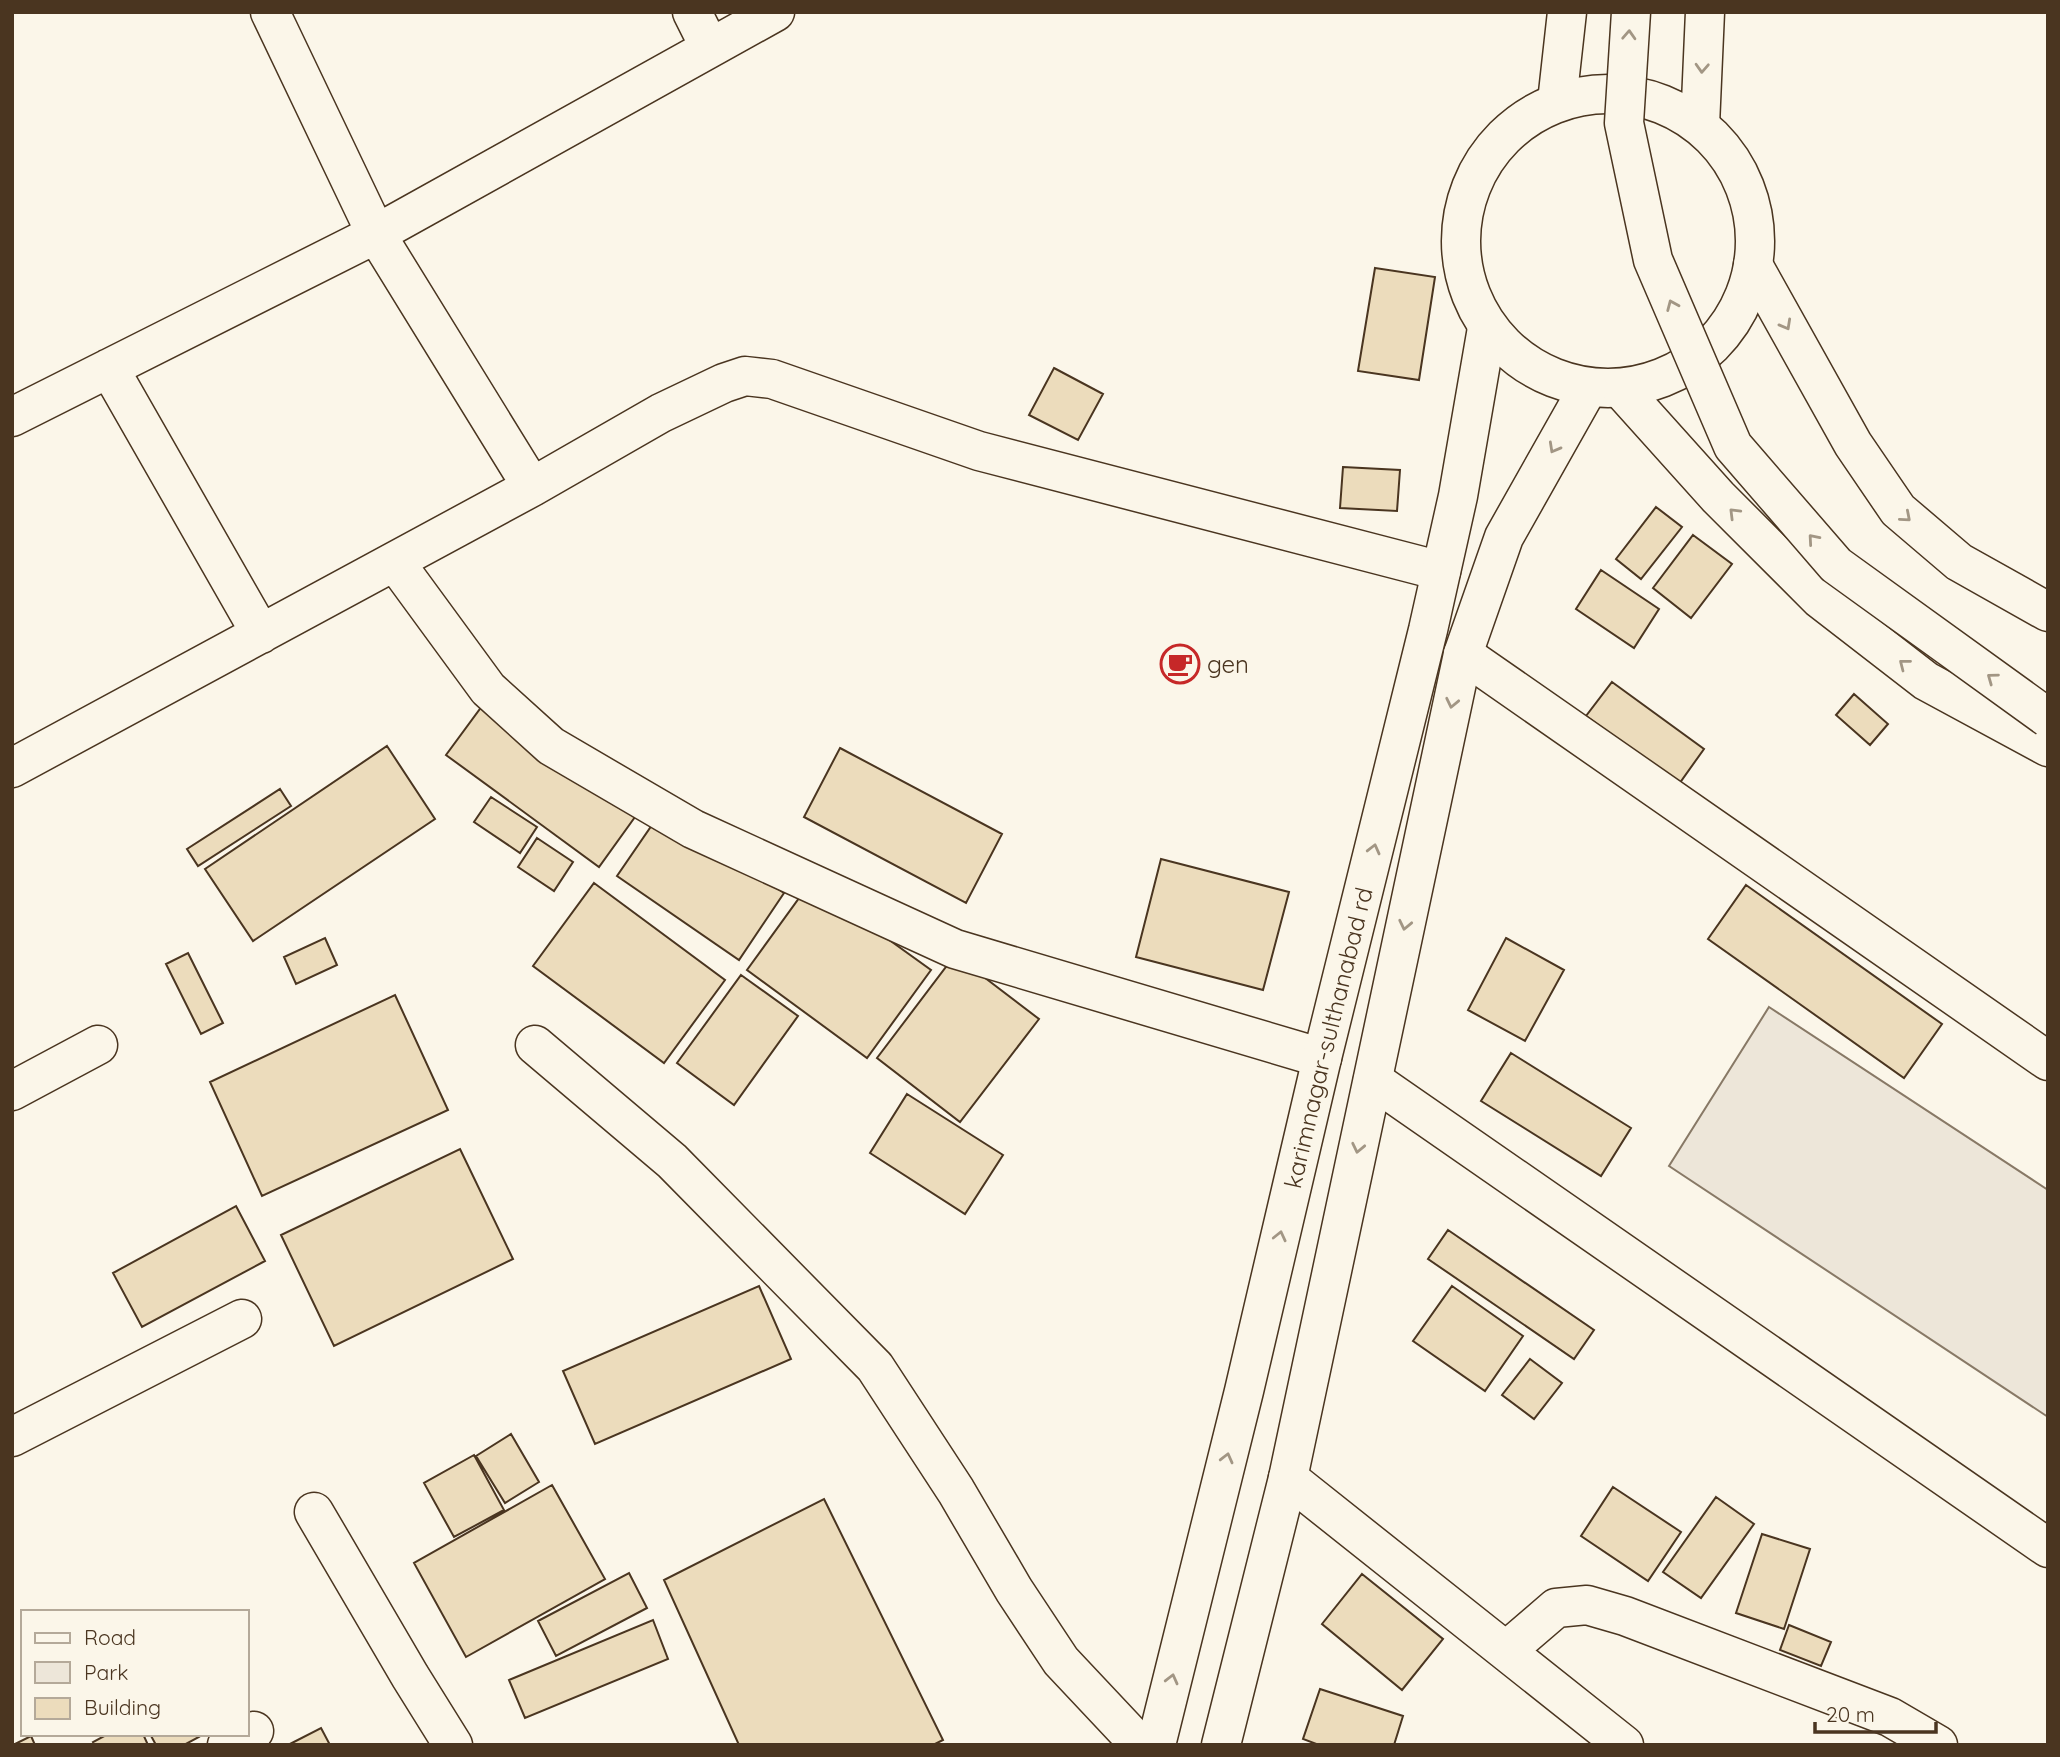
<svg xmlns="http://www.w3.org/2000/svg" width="2060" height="1757" font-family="Quicksand,sans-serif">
<rect width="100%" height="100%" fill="#fbf6e9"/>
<path fill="#ede6d9" stroke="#887966" stroke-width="2" d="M1769 1007 2048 1190V1417L1669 1166Z"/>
<path fill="#ecdcbc" stroke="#4a3520" stroke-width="2" d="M1375 268 1435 277 1419 380 1358 371Z
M1054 368 1103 394 1078 440 1029 415Z
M1343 467 1400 470 1397 511 1340 508Z
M1656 507 1682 527 1641 579 1616 559Z
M1693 535 1732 564 1691 618 1653 588Z
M1601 570 1659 609 1634 648 1576 609Z
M1612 682 1704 749 1679 784 1586 716Z
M1854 694 1888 724 1870 745 1836 715Z
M488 698 640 810 599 867 446 755Z
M387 746 435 819 253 941 205 869Z
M840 748 1002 834 966 903 804 817Z
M280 789 291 806 198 866 187 849Z
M491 797 537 827 520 853 474 822Z
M663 809 784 893 739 960 617 876Z
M537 838 573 862 554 891 518 867Z
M1161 859 1289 892 1263 990 1136 957Z
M594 883 725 980 664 1063 533 966Z
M810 883 931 970 867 1058 747 970Z
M1746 885 1942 1024 1904 1078 1708 939Z
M325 938 337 965 296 984 284 957Z
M1506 938 1564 970 1525 1041 1468 1010Z
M188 953 223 1023 201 1034 166 964Z
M955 955 1039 1019 960 1122 877 1058Z
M741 975 798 1016 734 1105 677 1063Z
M395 995 448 1110 262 1196 210 1082Z
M1511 1053 1631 1128 1601 1176 1481 1101Z
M907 1094 1003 1155 965 1214 870 1153Z
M460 1149 513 1259 334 1346 281 1235Z
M236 1206 265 1261 142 1327 113 1273Z
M1448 1230 1594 1330 1574 1359 1428 1259Z
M759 1286 791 1359 595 1444 563 1371Z
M1452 1286 1523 1336 1485 1391 1413 1341Z
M1530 1359 1562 1383 1534 1419 1502 1395Z
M511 1434 539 1482 505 1503 476 1456Z
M474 1455 504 1510 454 1537 424 1483Z
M552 1485 605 1579 466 1657 414 1563Z
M1613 1487 1681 1532 1648 1581 1581 1536Z
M1716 1497 1754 1524 1701 1598 1663 1572Z
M824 1499 943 1740 933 1745H739L664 1580Z
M1762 1534 1810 1549 1784 1629 1736 1613Z
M629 1573 647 1608 556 1656 538 1621Z
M1362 1574 1443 1639 1402 1690 1322 1624Z
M653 1620 668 1659 525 1718 509 1680Z
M1789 1625 1831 1642 1821 1666 1780 1650Z
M1320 1689 1403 1716 1394 1745H1319L1303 1739Z
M321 1728 330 1745H288Z
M108 1734H143L148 1745H95L93 1742Z
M150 1734H197L199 1737 184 1745H156Z
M31 1736 35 1745H13Z"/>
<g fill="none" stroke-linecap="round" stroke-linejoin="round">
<defs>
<path id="minor" d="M270 12 376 234 775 12
M692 12 710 48
M1557 102 1567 12
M109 368 261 634
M12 417 376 234 532 487
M395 562 488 689 551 746 693 829 955 949 1322 1058
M1463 654 2048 1061
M12 768 532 487 661 413 724 383 745 376 772 379 979 451 1441 571
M535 1045 672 1161 875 1367 956 1491 1014 1590 1061 1661 1140 1745
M1373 1080 2048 1548
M12 1091 98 1045
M12 1437 242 1319
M1288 1478 1624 1745
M314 1512 410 1676 453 1745
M1506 1651 1556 1608 1587 1605 1625 1616 1890 1717 1938 1745
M227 1745 254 1731"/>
<g id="highway">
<circle cx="1608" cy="241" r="147"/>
<path d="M1700 125 1705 12"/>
<path d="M1753 265 1853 444 1898 510 1959 562 2048 612"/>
<path d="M1621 389 1718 497 1820 599 1926 681 2048 747"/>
<path id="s1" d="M1156 1745 1244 1391 1322 1058 1428 630 1458 496 1487 328"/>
<path d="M1221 1745 1288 1478 1463 654 1504 537 1588 388"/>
</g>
</defs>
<use href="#minor" stroke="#4a3520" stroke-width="41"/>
<use href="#highway" stroke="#4a3520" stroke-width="41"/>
<use href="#minor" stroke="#fbf6e9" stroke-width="38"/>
<use href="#highway" stroke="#fbf6e9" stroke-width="38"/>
<defs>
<path id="highway-bridge" d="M1631 12 1624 123 1653 260 1733 446 1836 565 2048 718"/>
</defs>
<use href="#highway-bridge" stroke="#4a3520" stroke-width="41" stroke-linecap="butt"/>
<use href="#highway-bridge" stroke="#fbf6e9" stroke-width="38"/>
</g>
<defs><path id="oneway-chevron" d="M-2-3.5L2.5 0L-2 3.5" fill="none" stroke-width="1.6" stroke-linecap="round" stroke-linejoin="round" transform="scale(1.75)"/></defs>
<g stroke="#a29684">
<use href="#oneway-chevron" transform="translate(1629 35) rotate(-87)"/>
<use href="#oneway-chevron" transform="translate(1702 68) rotate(93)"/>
<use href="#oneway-chevron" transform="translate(1672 305) rotate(-113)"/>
<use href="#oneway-chevron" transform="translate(1786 325) rotate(61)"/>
<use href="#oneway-chevron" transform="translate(1554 448) rotate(119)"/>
<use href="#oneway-chevron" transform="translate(1734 513) rotate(-135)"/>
<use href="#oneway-chevron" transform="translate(1906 517) rotate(41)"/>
<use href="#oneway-chevron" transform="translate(1813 539) rotate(-131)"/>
<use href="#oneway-chevron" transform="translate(1904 664) rotate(-142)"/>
<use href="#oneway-chevron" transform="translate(1992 678) rotate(-144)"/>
<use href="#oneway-chevron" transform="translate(1452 703) rotate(102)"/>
<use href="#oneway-chevron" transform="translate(1374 849) rotate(-76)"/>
<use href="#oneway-chevron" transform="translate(1405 925) rotate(102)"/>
<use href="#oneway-chevron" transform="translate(1358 1148) rotate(102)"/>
<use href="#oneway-chevron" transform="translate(1280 1236) rotate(-77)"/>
<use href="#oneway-chevron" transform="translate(1227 1458) rotate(-76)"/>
<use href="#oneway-chevron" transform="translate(1172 1679) rotate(-76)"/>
</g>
<defs>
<symbol id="cafe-ring" viewBox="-11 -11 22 22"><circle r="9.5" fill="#fbf6e9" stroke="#c62828" stroke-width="1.5"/><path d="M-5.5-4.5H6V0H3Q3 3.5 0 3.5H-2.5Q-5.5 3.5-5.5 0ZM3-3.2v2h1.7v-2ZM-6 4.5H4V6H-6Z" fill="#c62828"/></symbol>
</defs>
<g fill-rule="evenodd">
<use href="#cafe-ring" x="1158" y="642" width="44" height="44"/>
</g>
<g text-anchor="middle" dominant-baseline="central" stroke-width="5" stroke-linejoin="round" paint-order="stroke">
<g font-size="24" fill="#4a3520" stroke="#fbf6e9" text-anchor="start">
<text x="1207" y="664">gen</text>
</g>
<g font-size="24" fill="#4a3520" stroke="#fbf6e9">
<text stroke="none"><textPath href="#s1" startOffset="728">karimnagar-sulthanabad rd</textPath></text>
</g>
</g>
<rect width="2060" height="1757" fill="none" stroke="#4a3520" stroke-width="28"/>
<rect x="21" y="1610" width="228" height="126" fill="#fbf6e9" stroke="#b4a999" stroke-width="2"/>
<rect x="35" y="1633" width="35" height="10" fill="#fbf6e9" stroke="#b4a999" stroke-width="2"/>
<text x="84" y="1645" font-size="21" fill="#4a3520">Road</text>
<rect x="35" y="1662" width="35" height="21" fill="#ede6d9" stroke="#b4a999" stroke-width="2"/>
<text x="84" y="1680" font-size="21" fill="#4a3520">Park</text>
<rect x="35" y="1698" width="35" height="21" fill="#ecdcbc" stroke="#b4a999" stroke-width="2"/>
<text x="84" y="1715" font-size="21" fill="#4a3520">Building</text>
<path d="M1815 1722v10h121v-10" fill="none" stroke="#4a3520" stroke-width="3.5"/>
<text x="1826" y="1722" font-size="21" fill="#4a3520" stroke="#fbf6e9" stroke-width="5" paint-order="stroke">20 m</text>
</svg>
